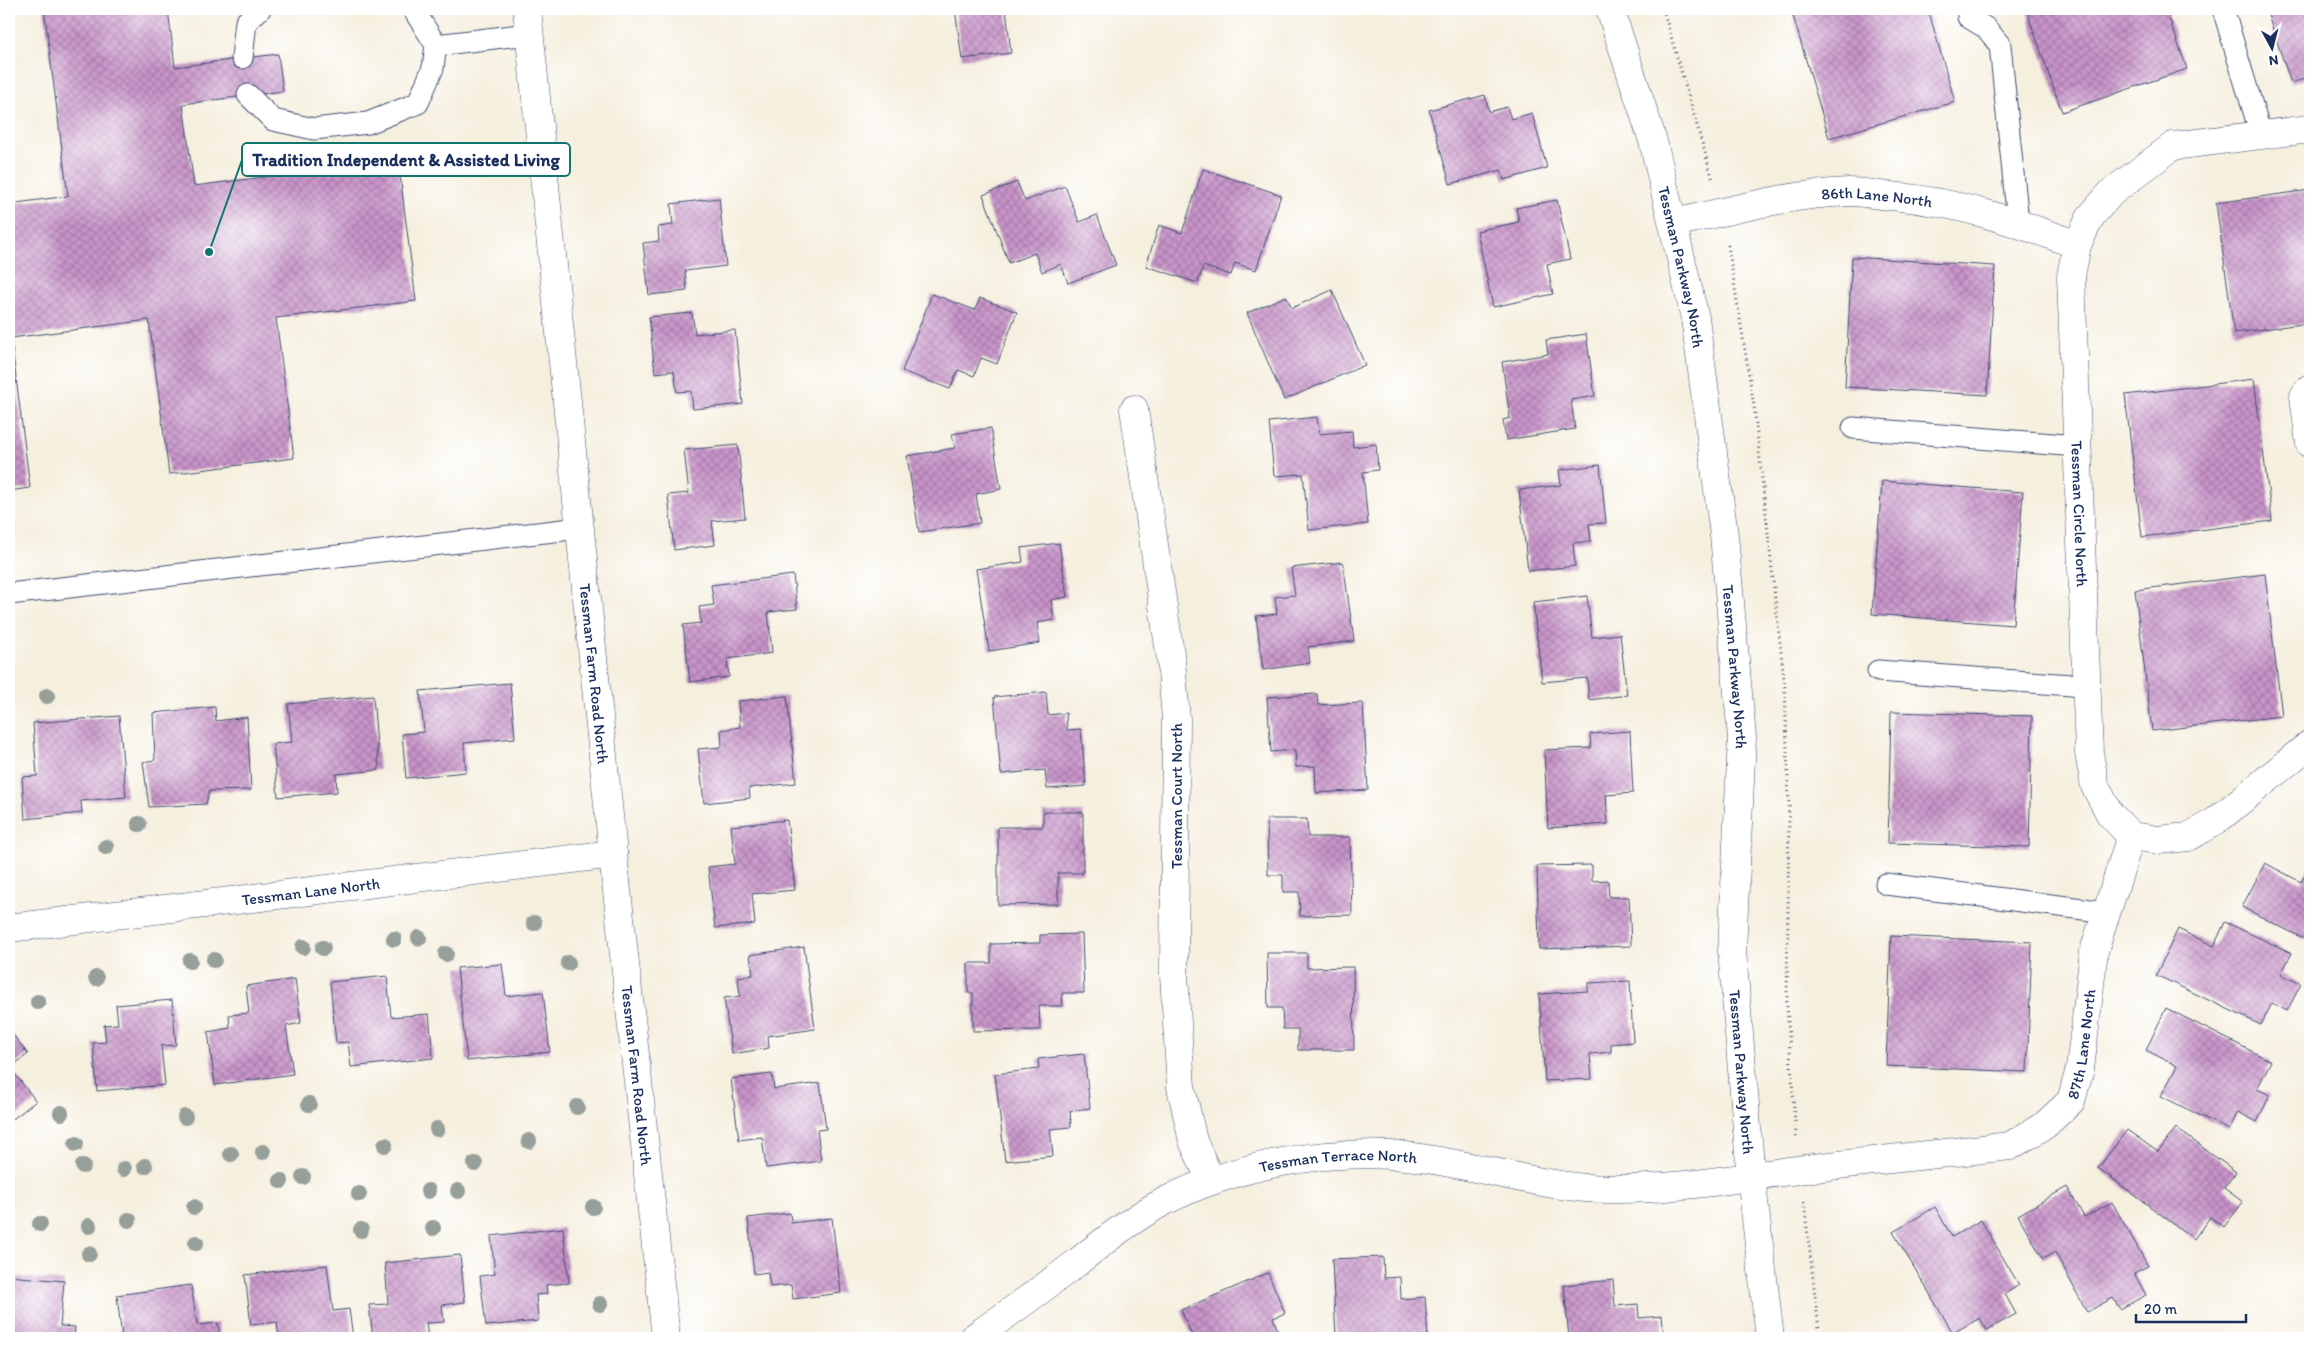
<svg xmlns="http://www.w3.org/2000/svg" width="2319" height="1347" font-family="Itim,sans-serif">
<defs>
<pattern id="building-cross-hatch" width="8" height="8" patternUnits="userSpaceOnUse" patternTransform="scale(1.25)"><rect width="8" height="8" fill="#c994c9"/><path d="M0 0l8 8M0 8l8-8" fill="none" stroke="#a279a6"/></pattern>
</defs>
<rect width="100%" height="100%" fill="#fff"/>
<filter id="ink" filterUnits="userSpaceOnUse"><feTurbulence type="fractalNoise" baseFrequency=".02" numOctaves="2"/><feDisplacementMap in="SourceGraphic" scale="10" xChannelSelector="R" yChannelSelector="G"/><feConvolveMatrix kernelMatrix="1 2 1 2 8 2 1 2 1" color-interpolation-filters="sRGB"/></filter>
<filter id="wash" filterUnits="userSpaceOnUse"><feTurbulence type="fractalNoise" baseFrequency=".0096" numOctaves="4" result="noise"/><feDisplacementMap in="SourceGraphic" scale="20" xChannelSelector="R" yChannelSelector="G"/><feGaussianBlur stdDeviation="1.12" result="paint"/><feColorMatrix in="noise" values="0 0 0 0 0 0 0 0 0 0 0 0 0 0 0 0 0 1.4 0 .05"/><feComposite in="paint" operator="in"/></filter>
<g filter="url(#wash)">
<rect width="100%" height="100%" fill="#f5efde"/>
<g id="blocks">
<path fill="url(#building-cross-hatch)" d="M44 9H168L175 67 278 54 283 91 183 104 194 186 398 160 416 301 276 318 294 458 169 474 149 320 11 338 30 488 9 491V204L68 196Z
M955 9H1006L1011 53 962 59Z
M1791 9H1928L1955 102 1829 138Z
M2026 9H2166L2187 69 2062 112Z
M2266 9H2310V77L2291 83Z
M1485 95 1489 112 1507 107 1511 119 1532 113 1547 168 1504 180 1501 170 1450 184 1429 110Z
M1203 169 1281 195 1256 270 1235 263 1231 275 1203 266 1198 283 1146 266 1159 225 1182 233Z
M1017 182 1025 201 1065 186 1079 222 1097 215 1116 265 1068 283 1061 264 1042 272 1035 253 1009 263 983 195Z
M2310 190V323L2234 333 2216 203Z
M719 198 726 266 685 271 687 291 649 295 643 243 659 241 658 227 673 225 671 204Z
M1557 200 1570 259 1547 264 1553 294 1493 307 1477 231 1519 222 1516 208Z
M1852 257 1995 266 1987 395 1845 387Z
M1332 290 1365 365 1284 400 1247 313 1286 296 1292 308Z
M932 294 975 310 980 298 1017 312 997 364 981 358 974 376 958 370 950 389 902 371Z
M692 313 695 334 735 330 743 404 693 409 691 391 677 392 674 371 655 373 649 317Z
M1586 334 1595 396 1571 400 1575 429 1506 440 1503 420 1510 418 1502 362 1548 354 1546 340Z
M2254 379 2272 521 2142 537 2125 395Z
M1317 417 1319 434 1352 431 1353 447 1376 444 1378 470 1363 472 1368 524 1309 530 1303 474 1274 476 1269 422Z
M991 428 1001 489 976 494 980 523 919 532 907 456 955 448 952 434Z
M738 445 745 518 712 521 715 545 674 550 668 495 689 493 684 450Z
M1600 465 1606 523 1589 524 1591 541 1573 543 1575 566 1528 571 1519 490 1561 485 1559 470Z
M1882 481 2023 492 2013 625 1872 614Z
M1059 543 1067 597 1051 600 1054 620 1037 623 1040 643 989 651 976 569 1023 562 1021 548Z
M1343 562 1354 641 1308 647 1310 663 1263 670 1256 616 1277 614 1275 597 1295 595 1291 568Z
M2265 574 2282 716 2152 731 2135 590Z
M793 575 797 609 768 612 772 653 727 659 729 677 690 682 683 625 701 623 699 607 714 605 711 585Z
M1587 596 1592 637 1620 634 1627 695 1589 700 1587 678 1542 682 1533 602Z
M510 683 515 738 464 743 466 772 406 778 402 734 424 732 420 691Z
M1046 692 1048 715 1066 713 1067 730 1081 729 1086 786 1047 789 1045 770 1001 774 994 697Z
M1317 694 1318 705 1363 703 1368 790 1316 793 1315 766 1296 767 1295 750 1271 752 1267 697Z
M373 696 379 770 336 774 337 792 278 797 273 744 292 742 288 704Z
M787 696 796 783 749 788 750 798 704 803 698 749 722 747 721 730 740 727 738 701Z
M215 707 216 721 247 717 251 790 209 791 206 804 149 807 143 762 155 760 153 713Z
M1891 712 2032 716 2029 847 1888 843Z
M119 716 126 797 81 801 82 813 25 819 22 777 37 776 33 723Z
M1630 731 1633 793 1606 795 1608 824 1548 828 1544 750 1591 748 1590 734Z
M1043 812H1083V873H1058V904L998 905V827H1043Z
M1267 819H1307L1308 837H1350L1352 915 1300 916 1299 892H1283V875H1268Z
M787 820 795 890 752 894 755 924 715 928 708 867 735 864 731 826Z
M2265 863 2301 882 2310 865V942L2242 907Z
M1592 865V881L1608 880 1609 897H1629L1631 946 1539 949 1537 866Z
M2225 922 2292 953 2281 974 2301 984 2287 1011 2272 1003 2261 1025 2156 975 2178 929 2214 946Z
M1082 934 1084 993H1062L1063 1006H1039L1040 1030 973 1031V993H968V963H991V944L1040 943V935Z
M1891 936 2032 942 2027 1072 1886 1066Z
M804 947 815 1029 768 1036 769 1048 732 1054 724 998 740 996 738 977 753 975 750 955Z
M1267 953H1307V968L1353 967 1354 1050H1298V1029H1283L1282 1008H1268Z
M502 964 506 996 543 992 550 1052 467 1061 457 968Z
M387 976 391 1017 429 1014 433 1058 351 1067 348 1042 336 1043 330 982Z
M295 979 301 1023 286 1026 293 1074 215 1085 208 1032 230 1028 229 1015 249 1013 246 986Z
M1630 981 1633 1042 1611 1044V1052L1590 1054 1592 1079 1545 1081 1539 994 1588 991V983Z
M172 1000 176 1045 161 1046 165 1085 97 1091 93 1043 106 1042 104 1025 118 1024 116 1005Z
M2166 1008 2271 1061 2257 1089 2270 1095 2257 1122 2238 1112 2229 1130 2161 1096 2177 1066 2146 1050Z
M9 1030 28 1054 10 1068 36 1101 9 1122Z
M1084 1054 1090 1108 1070 1111 1071 1127 1050 1129 1053 1156 1005 1161 995 1074 1039 1069 1038 1059Z
M772 1074 774 1089 820 1083 826 1129 817 1130 821 1161 766 1168 762 1137 739 1140 731 1079Z
M2176 1128 2236 1172 2224 1188 2243 1202 2224 1227 2210 1217 2194 1239 2098 1168 2127 1130 2158 1152Z
M2067 1187 2084 1217 2112 1202 2148 1266 2134 1273 2146 1295 2120 1309 2113 1298 2087 1312 2055 1252 2043 1259 2018 1215Z
M1935 1207 1952 1237 1981 1220 2019 1285 2005 1294 2016 1314 1987 1330 1980 1318 1953 1333 1893 1232Z
M790 1213 791 1223 832 1218 841 1293 793 1299 791 1285 770 1287 768 1272 754 1274 748 1218Z
M563 1228 569 1283 546 1285 547 1294 536 1295 538 1321 486 1326 480 1276 495 1274 491 1236Z
M460 1255 465 1302 442 1305 444 1322 426 1323 428 1338H373L369 1305 388 1304 385 1263Z
M1383 1257 1384 1278 1400 1277 1401 1299 1425 1297 1428 1338H1336L1332 1259Z
M327 1265 333 1311 349 1309 353 1338H279L277 1322 251 1325 245 1275Z
M1268 1273 1285 1313 1273 1318 1281 1338H1193L1181 1310Z
M9 1276 64 1281 60 1326 75 1327 74 1338H9Z
M1613 1280 1615 1306 1638 1304 1639 1318 1662 1316 1664 1338H1569L1564 1285Z
M191 1285 197 1325 218 1323 220 1338H122L117 1295Z"/>
</g>
</g>
<g filter="url(#ink)">
<use href="#blocks" fill-opacity="0" stroke="#3c4c71" stroke-width="1"/>
<g fill="none" stroke-linecap="round" stroke-linejoin="round">
<defs>
<path id="service" d="M413 9 436 45 529 34
M2223 9 2261 135
M1968 17 1986 28 2000 45 2018 222
M242 58 246 22 260 9
M248 95 273 120 314 129 368 123 418 103 433 68 436 45
M1853 428 2077 446
M9 594 580 528
M1878 671 2086 686
M1886 884 2107 912"/>
<g id="minor">
<path id="s1" d="M527 9 613 854 666 1338"/>
<path id="s2" d="M2310 129 2173 146 2112 192 2091 216 2077 245 2071 276 2089 753 2095 786 2110 814 2131 836 2159 840 2188 837 2216 821 2310 744"/>
<path id="s3" d="M1674 223C1732 210 1790 194 1849 192 1863 192 1877 195 1891 196 1958 202 2014 221 2077 245"/>
<path d="M2310 388 2304 396 2310 444"/>
<path d="M1134 409 1171 660 1176 719 1174 975 1181 1087 1193 1141 1211 1181"/>
<path id="s4" d="M9 928 613 854"/>
<path id="s5" d="M973 1338C1008 1314 1042 1289 1075 1264 1104 1241 1133 1218 1165 1201 1238 1164 1324 1149 1405 1156 1475 1163 1541 1189 1611 1189 1673 1190 1736 1178 1797 1170 1868 1161 1939 1154 2010 1146L2045 1125 2071 1101 2080 1069 2094 951 2131 836"/>
</g>
<g id="tertiary">
<path id="s6" d="M1610 9 1653 141 1695 318 1724 535 1742 738 1732 951 1751 1176 1770 1338"/>
</g>
</defs>
<use href="#service" stroke="#3c4c71" stroke-width="23"/>
<use href="#minor" stroke="#3c4c71" stroke-width="29"/>
<use href="#tertiary" stroke="#3c4c71" stroke-width="29"/>
<path stroke="#3c4c71" stroke-width="3" stroke-dasharray="1 4" stroke-linecap="butt" d="M1663 9 1713 180
M1728 245 1754 406 1785 688 1789 808 1787 1006 1796 1137
M1804 1202 1820 1338"/>
<use href="#service" stroke="#fff" stroke-width="21"/>
<use href="#minor" stroke="#fff" stroke-width="28"/>
<use href="#tertiary" stroke="#fff" stroke-width="28"/>
</g>
<g fill="#979f9a">
<circle cx="47" cy="696" r="8"/>
<circle cx="139" cy="824" r="8"/>
<circle cx="106" cy="847" r="8"/>
<circle cx="534" cy="923" r="8"/>
<circle cx="419" cy="938" r="8"/>
<circle cx="394" cy="939" r="8"/>
<circle cx="303" cy="947" r="8"/>
<circle cx="323" cy="948" r="8"/>
<circle cx="446" cy="954" r="8"/>
<circle cx="214" cy="960" r="8"/>
<circle cx="190" cy="961" r="8"/>
<circle cx="568" cy="963" r="8"/>
<circle cx="96" cy="978" r="8"/>
<circle cx="38" cy="1002" r="8"/>
<circle cx="309" cy="1104" r="8"/>
<circle cx="577" cy="1107" r="8"/>
<circle cx="61" cy="1113" r="8"/>
<circle cx="185" cy="1117" r="8"/>
<circle cx="437" cy="1129" r="8"/>
<circle cx="529" cy="1141" r="8"/>
<circle cx="76" cy="1144" r="8"/>
<circle cx="385" cy="1145" r="8"/>
<circle cx="263" cy="1152" r="8"/>
<circle cx="231" cy="1154" r="8"/>
<circle cx="475" cy="1164" r="8"/>
<circle cx="83" cy="1166" r="8"/>
<circle cx="145" cy="1166" r="8"/>
<circle cx="124" cy="1169" r="8"/>
<circle cx="303" cy="1177" r="8"/>
<circle cx="281" cy="1181" r="8"/>
<circle cx="428" cy="1191" r="8"/>
<circle cx="458" cy="1191" r="8"/>
<circle cx="359" cy="1194" r="8"/>
<circle cx="194" cy="1207" r="8"/>
<circle cx="593" cy="1207" r="8"/>
<circle cx="129" cy="1220" r="8"/>
<circle cx="40" cy="1224" r="8"/>
<circle cx="89" cy="1226" r="8"/>
<circle cx="433" cy="1228" r="8"/>
<circle cx="361" cy="1230" r="8"/>
<circle cx="196" cy="1243" r="8"/>
<circle cx="89" cy="1254" r="8"/>
<circle cx="600" cy="1304" r="8"/>
</g>
</g>
<g text-anchor="middle" dominant-baseline="central" stroke-width="5" stroke-linejoin="round" paint-order="stroke">
<g font-size="16" fill="#1b2f5e" stroke="#fff">
<text stroke="none"><textPath href="#s3" startOffset="206">86th Lane North</textPath></text>
<text stroke="none"><textPath href="#s6" startOffset="268">Tessman Parkway North</textPath></text>
<text stroke="none"><textPath href="#s2" startOffset="548">Tessman Circle North</textPath></text>
<text stroke="none"><textPath href="#s6" startOffset="672">Tessman Parkway North</textPath></text>
<text stroke="none"><textPath href="#s1" startOffset="668">Tessman Farm Road North</textPath></text>
<text transform="translate(1176 796) rotate(-90)">Tessman Court North</text>
<text stroke="none"><textPath href="#s4" startOffset="304">Tessman Lane North</textPath></text>
<text stroke="none"><textPath href="#s5" startOffset="1228">87th Lane North</textPath></text>
<text stroke="none"><textPath href="#s6" startOffset="1078">Tessman Parkway North</textPath></text>
<text stroke="none"><textPath href="#s1" startOffset="1072">Tessman Farm Road North</textPath></text>
<text stroke="none"><textPath href="#s5" startOffset="416">Tessman Terrace North</textPath></text>
</g>
</g>
<path fill="none" stroke="#0f766e" stroke-width="2" d="M209 252L242 160"/>
<circle fill="#0f766e" stroke="#fff" stroke-width="2" cx="209" cy="252" r="5"/>
<rect fill="#fff" stroke="#0f766e" stroke-width="2" x="242" y="143" width="328" height="33" rx="5"/>
<g font-size="18" text-anchor="middle" font-weight="bold" fill="#1b2f5e">
<text x="406" y="166">Tradition Independent &amp; Assisted Living</text>
</g>
<rect width="2319" height="1347" fill="none" stroke="#fff" stroke-width="30"/>
<g transform="translate(2272 48) rotate(173)" stroke="#ffffff" stroke-width="4" paint-order="stroke">
<path d="M0-4L9 19L0 12L-9 19Z" fill="#1b2f5e"/>
<text y="-8" font-size="14" font-weight="bold" text-anchor="middle" fill="#1b2f5e">N</text>
</g>
<path d="M2136 1314v8h110v-8" fill="none" stroke="#1b2f5e" stroke-width="2.5"/>
<text x="2144" y="1314" font-size="15" fill="#1b2f5e" stroke="#ffffff" stroke-width="4" paint-order="stroke">20 m</text>
</svg>
